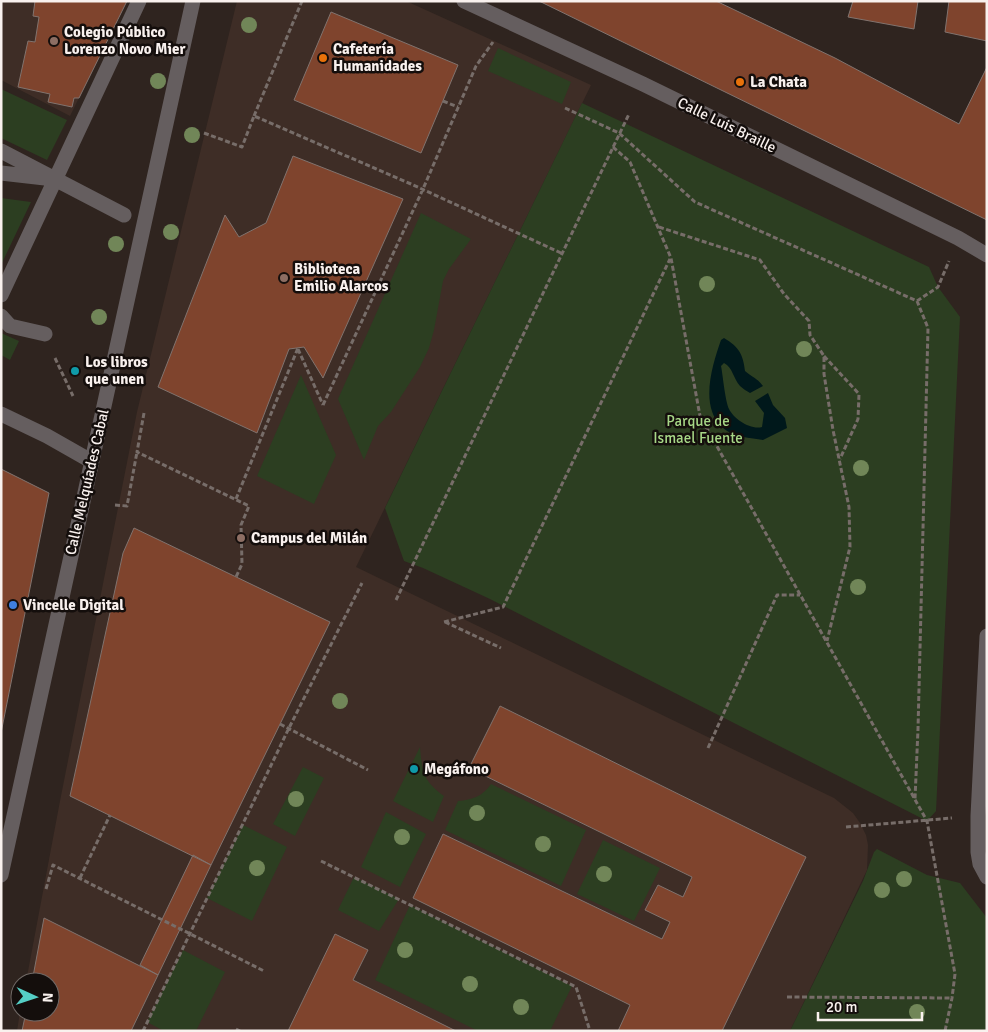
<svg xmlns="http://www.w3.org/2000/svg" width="988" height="1032" font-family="Signika,sans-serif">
<rect width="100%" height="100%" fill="#2f241f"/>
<path fill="#3e2d26" d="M1 1H127L70 116 1 80Z
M237 1H406L591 85 356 567 834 798 853 813 860 823 866 835 868 845 867 870 790 1031H17L20 1012H50V982H26L60 801 137 412Z"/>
<path fill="#2c3e21" d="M498 48 571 82 562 104 488 71Z
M1 89 67 120 47 160 1 138Z
M582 103 929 267 938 287 960 317 936 811 927 821 490 599 423 568 404 561 385 508Z
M1 198 31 202 1 265Z
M421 213 471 239 449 269 443 281 434 330 429 348 420 367 391 412 378 426 364 460 338 399Z
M1 333 19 341 10 360 1 355Z
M301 375 336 455 314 504 257 476Z
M420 747C422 771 423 781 444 796L433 822 393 801Z
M303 767 324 778 295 836 273 824Z
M491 784 586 830 561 886 445 830 458 801C472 800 483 796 491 784Z
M386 812 426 834 400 887 361 867Z
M243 825 287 847 252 921 207 898Z
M603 840 660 868 634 921 577 894Z
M877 849 927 875 960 883 987 918V1031H790L863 881 874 852Z
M354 877 399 899 379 931 338 910Z
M410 905 572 986 550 1031H478L375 980Z
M183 950 225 972 196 1031H164L147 1022Z"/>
<path fill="#00181b" d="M724 338C739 347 743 354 745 371 753 378 756 377 763 386L750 393C747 391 743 389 740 386 733 378 733 368 724 363L721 366C723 376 725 400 729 409 734 419 750 430 762 427L764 413 755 401 768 393 773 405 785 418 787 428 763 440C751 438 733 437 723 428 699 407 712 366 721 340Z"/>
<path fill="#7f442d" stroke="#81736e" d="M35 1H127L79 98H74L72 107 48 102 50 94 18 87 28 41 35 42 39 17 33 16Z
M539 1H716L835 58 959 124 987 67V220Z
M853 1H918L914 29 848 17Z
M949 1H987V41L945 32Z
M331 12 458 65 421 153 294 100Z
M293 156 403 199 323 378 304 347 289 349 257 433 158 387 225 215 239 237 266 223Z
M1 469 49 493 1 733Z
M134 528 330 622 211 865 70 796 123 553Z
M500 706 806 857 722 1031H618L630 1005 413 898 443 834 662 939 670 922 645 910 658 885 683 897 692 877 469 768Z
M193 855 211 865 158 975 140 965Z
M44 918 158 975 131 1031H22L26 1012H50V982H32Z
M335 934 368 950 353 980 456 1031H288Z"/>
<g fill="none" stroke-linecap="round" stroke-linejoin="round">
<path stroke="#776d69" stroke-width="3" stroke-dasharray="5 2.5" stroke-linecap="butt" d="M443 101 458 107
M565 108 619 133 695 202 917 301 928 328 918 729 915 799
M254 116 302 1
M204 133 242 147 254 116 411 184 561 253
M613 147 630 162 671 258 700 416 927 821 955 974 952 998 945 1031
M659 227 760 260 784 294 809 321 810 335 824 356V374L833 430 849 507 850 547 827 641
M917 301 938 287 949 261
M298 349 323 405
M824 356 859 394 858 419 840 459
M55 358 73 396
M323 405 423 189 476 66 493 42
M144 413 137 452 249 506 241 525 242 564 236 577
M236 499 298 348
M115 505 127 506 137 452
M396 600 629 114
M444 622 503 607 670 259
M445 622 501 648
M280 724 368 770
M708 748 777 595H800
M846 827 952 818
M321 861 576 987 590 1031
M80 878 110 815
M46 889 53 865 264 971
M787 997 952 998
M236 1029 240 1031
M143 1031 289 728 362 583"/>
<path stroke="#655e5f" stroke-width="15" d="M464 1 643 84 958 238 987 255
M1 151 124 215
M1 173 45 178
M1 295 139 1
M1 316 10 326 45 334
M1 414 47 436 91 461
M987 636 978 816V852L980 864 987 877
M1 875 193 1"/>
</g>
<g fill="#718658">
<circle cx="249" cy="25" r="8"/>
<circle cx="158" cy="81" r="8"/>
<circle cx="192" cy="135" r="8"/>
<circle cx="171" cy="232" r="8"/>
<circle cx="116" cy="244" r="8"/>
<circle cx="707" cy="284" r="8"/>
<circle cx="99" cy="317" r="8"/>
<circle cx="804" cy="349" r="8"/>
<circle cx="861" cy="468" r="8"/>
<circle cx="858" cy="587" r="8"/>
<circle cx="340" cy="701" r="8"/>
<circle cx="296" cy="799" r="8"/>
<circle cx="477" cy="813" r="8"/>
<circle cx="402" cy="837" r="8"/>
<circle cx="543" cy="844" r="8"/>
<circle cx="257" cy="868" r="8"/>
<circle cx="604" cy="874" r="8"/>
<circle cx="904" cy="879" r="8"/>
<circle cx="882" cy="890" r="8"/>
<circle cx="405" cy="950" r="8"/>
<circle cx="470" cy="984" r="8"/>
<circle cx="521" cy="1007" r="8"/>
<circle cx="917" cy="1012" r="8"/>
</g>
<g fill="#8d6e63" stroke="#140e0c" stroke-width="2">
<circle cx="54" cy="41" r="5"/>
<circle cx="284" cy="278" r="5"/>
<circle cx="241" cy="538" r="5"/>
</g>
<g fill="#e8710a" stroke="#140e0c" stroke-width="2">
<circle cx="323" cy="58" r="5"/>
<circle cx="740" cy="82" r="5"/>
</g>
<g fill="#0f9aa8" stroke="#140e0c" stroke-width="2">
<circle cx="75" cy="371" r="5"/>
<circle cx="414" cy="769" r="5"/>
</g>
<circle fill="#3f7fe0" stroke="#140e0c" stroke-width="2" cx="13" cy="605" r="5"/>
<g text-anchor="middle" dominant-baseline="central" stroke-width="5" stroke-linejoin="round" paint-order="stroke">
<g font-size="15" font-weight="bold" fill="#f9f1ee" stroke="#140e0c" text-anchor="start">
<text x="64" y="32">Colegio Público<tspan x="64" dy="17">Lorenzo Novo Mier</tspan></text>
<text x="333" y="49">Cafetería<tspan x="333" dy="17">Humanidades</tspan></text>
<text x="750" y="82">La Chata</text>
<text x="294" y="269">Biblioteca<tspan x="294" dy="17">Emilio Alarcos</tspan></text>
<text x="85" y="362">Los libros<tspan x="85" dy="17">que unen</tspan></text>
<text x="251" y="538">Campus del Milán</text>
<text x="23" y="605">Vincelle Digital</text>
<text x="424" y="769">Megáfono</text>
</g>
<g font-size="15" fill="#f9f1ee" stroke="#140e0c">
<text transform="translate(727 125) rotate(26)">Calle Luis Braille</text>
<text transform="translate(87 482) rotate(-77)">Calle Melquíades Cabal</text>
</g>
<g font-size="15" fill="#a7d787" stroke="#140e0c">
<text x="698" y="421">Parque de<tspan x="698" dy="17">Ismael Fuente</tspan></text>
</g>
</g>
<rect width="988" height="1032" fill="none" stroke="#f9f1ee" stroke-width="5"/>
<g transform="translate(35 997) rotate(93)"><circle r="24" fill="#140e0c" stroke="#706966"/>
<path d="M0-4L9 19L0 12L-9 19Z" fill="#55cec5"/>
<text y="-8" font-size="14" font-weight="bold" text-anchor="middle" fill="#f9f1ee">N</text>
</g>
<path d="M818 1012v8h104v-8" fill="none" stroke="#f9f1ee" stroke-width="2.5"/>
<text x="826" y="1012" font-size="15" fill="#f9f1ee" stroke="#140e0c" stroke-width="4" paint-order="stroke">20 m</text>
</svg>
